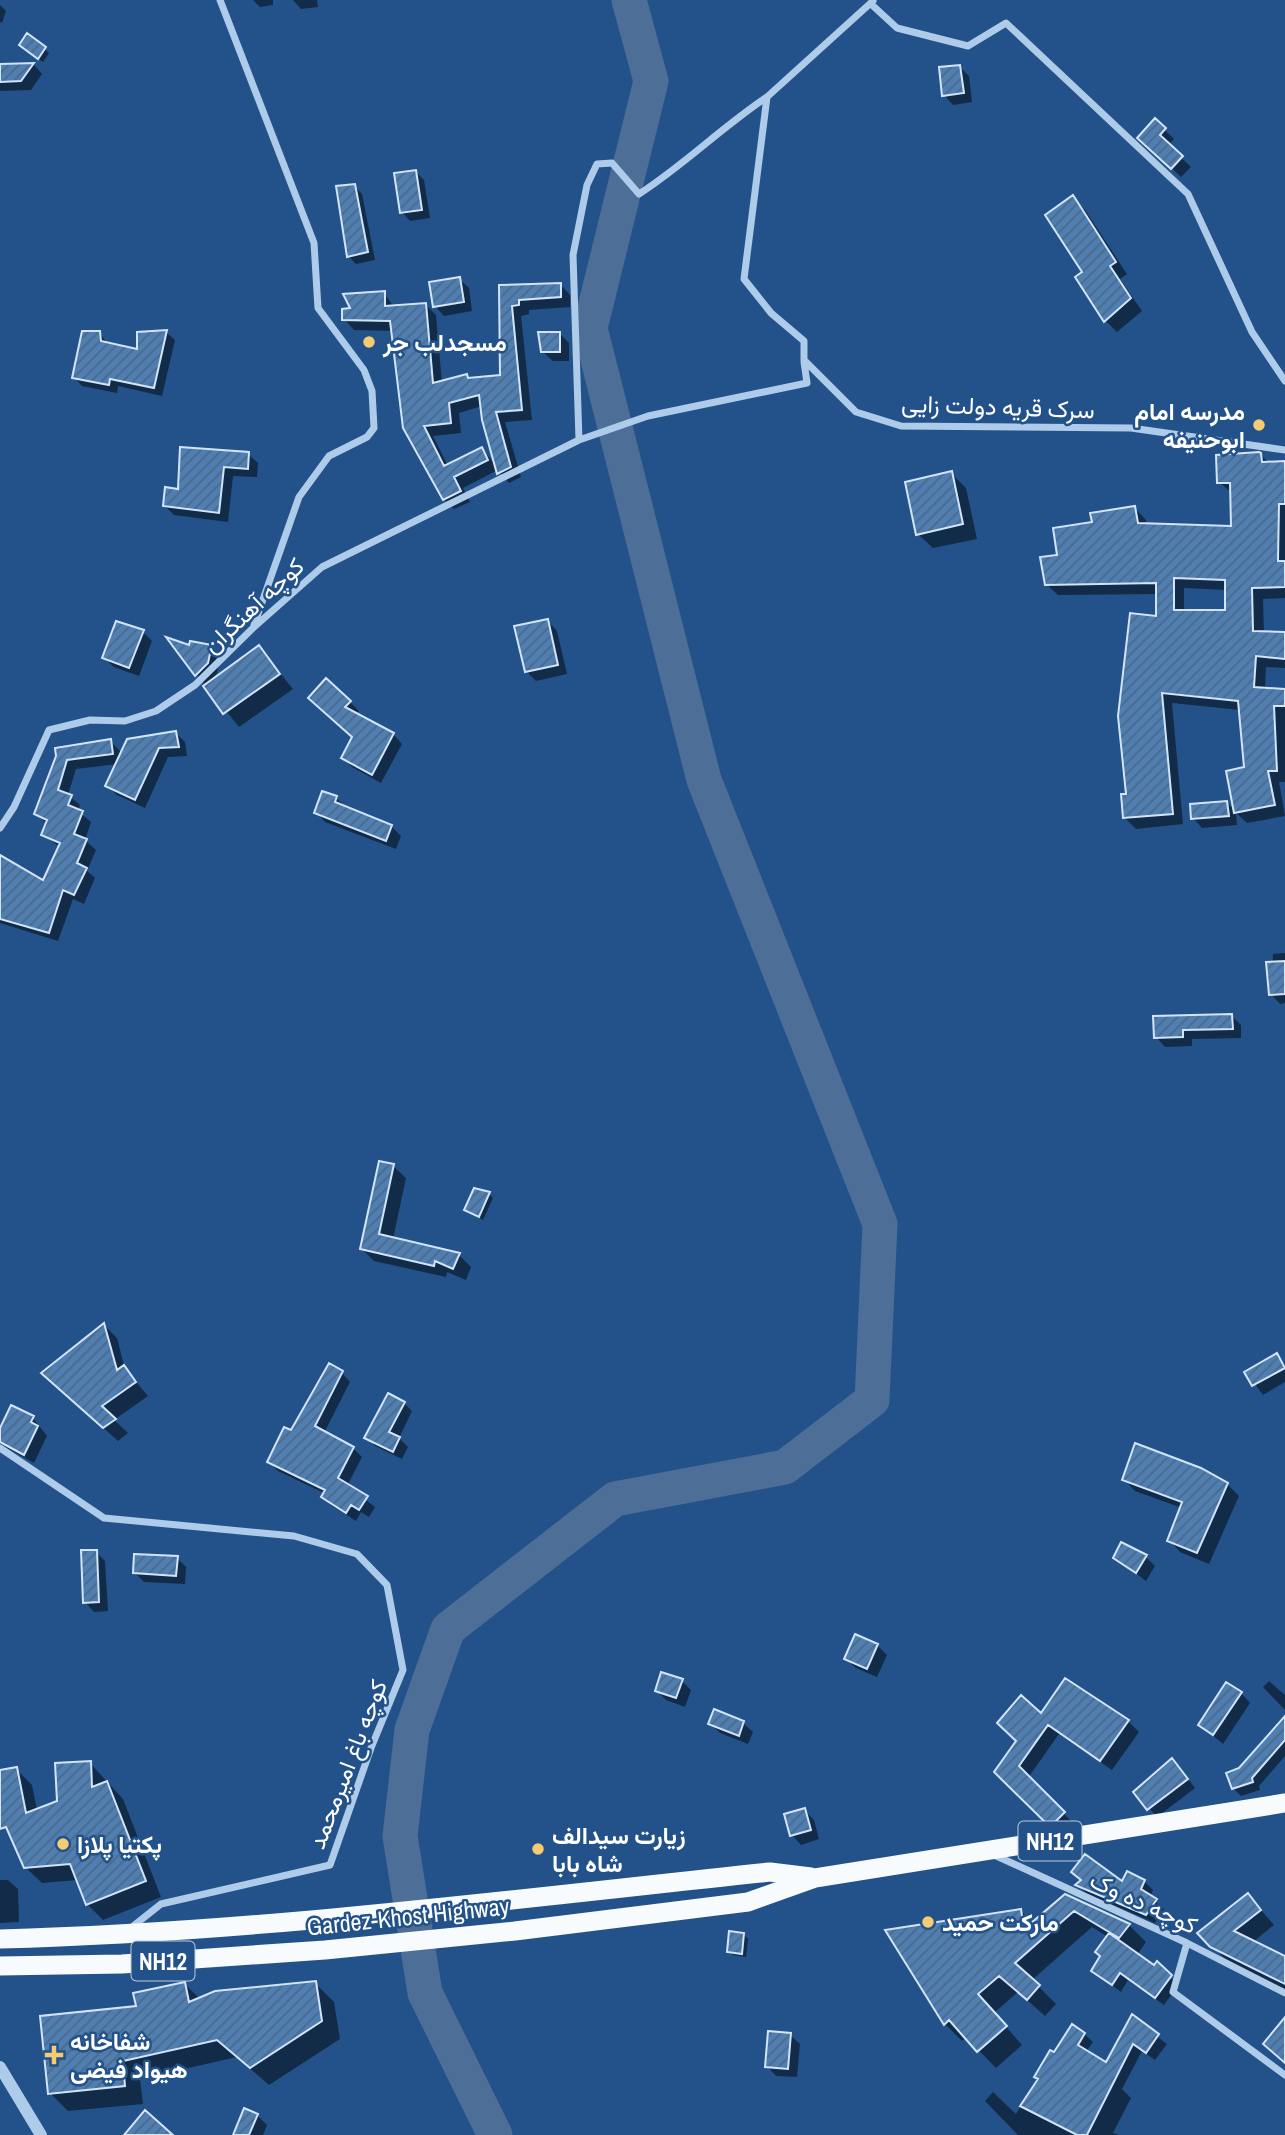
<svg xmlns="http://www.w3.org/2000/svg" width="1285" height="2135" font-family="'Archivo Narrow',Vazirmatn,sans-serif">
<defs>
<pattern id="building-hatch" width="6" height="6" patternUnits="userSpaceOnUse" patternTransform="scale(1.75)"><rect width="6" height="6" fill="#4f7eb2"/><path d="M-1 1l2-2M0 6l6-6M5 7l2-2" fill="none" stroke="#4e6884"/></pattern>
</defs>
<rect width="100%" height="100%" fill="#225289"/>
<path fill="#0007" fill-rule="evenodd" d="M253 0H273V5L260 7Z
M293 0H317L318 7 301 9Z
M0 5 6 11 2 23 0 22Z
M28 35 49 53 43 62 25 49Z
M34 65 42 74 31 90 0 91V66Z
M959 66 969 76 972 102 953 105 944 95Z
M1155 121 1174 139 1168 145 1191 167 1181 177 1140 138Z
M416 172 424 180 430 218 410 221 402 212Z
M354 186 362 194 375 260 356 264 348 256Z
M1073 198 1085 210 1127 274 1120 279 1142 311 1117 332 1105 320 1085 273Z
M459 279 469 288 472 311 444 316 435 306Z
M560 284 570 295V307L529 310V314L521 316 532 420 505 422 521 477 509 483 498 470 463 488 470 502 454 509 444 499 393 331 354 330 344 319 384 293 394 307 426 305 436 315 442 383 466 376 470 380 502 377 500 287ZM482 406 496 464 481 449 448 466 433 436 461 433 459 413Z
M166 332 175 340 162 396 118 386 117 393 82 386 74 377 100 333 108 345 139 352Z
M560 334 569 343V361H553L543 352Z
M248 454 258 463 257 477 233 476 228 522 174 515 165 506 179 491Z
M1261 455 1269 463 1285 462V598L1263 599 1264 634H1285V668L1266 667 1265 689 1285 690V782H1279L1285 816 1247 823 1236 813 1237 825 1202 828 1193 818 1227 803 1236 811 1246 769 1240 710 1172 703 1183 824 1136 829 1125 818 1158 618V594L1058 595 1046 584 1059 557 1094 523 1135 508 1146 520 1147 525 1233 528 1232 493 1219 482ZM1184 588 1227 590V612H1184Z
M951 473 966 488 977 539 933 548 918 534Z
M548 621 557 631 567 674 536 681 526 671Z
M143 632 152 641 139 676 114 667 104 658Z
M170 641 191 647 211 646 220 656 217 673 211 682 259 647 293 689 239 727Z
M350 702 359 711 356 715 393 734 402 744 381 783 352 767 343 758 354 737 320 707Z
M176 733 185 742 187 756 168 757 145 808 117 795 107 786 118 764 76 769 68 795 80 805 78 811 91 822 85 840 96 850 87 871 95 878 84 904 73 899 58 941 0 923V867L44 883 60 847 43 835 47 824 36 814 58 757 110 741 120 751 121 758Z
M336 798 346 807 391 826 401 836 396 849 325 822 316 812Z
M1285 953V1003L1280 1004 1271 994 1273 954Z
M1232 1016 1241 1025V1038L1192 1039V1046L1165 1047 1156 1037Z
M393 1166 406 1178 393 1239 459 1255 471 1267 466 1280 447 1272 446 1277 374 1261 362 1249Z
M489 1194 493 1198 483 1220 466 1210Z
M104 1325 117 1338 125 1369 148 1396 114 1420 128 1433 118 1441 57 1386Z
M1276 1355 1285 1364V1382L1263 1395 1246 1372Z
M341 1372 350 1382 324 1433 353 1448 362 1457 347 1486 375 1507 369 1517 361 1512 356 1521 332 1506 323 1497 326 1494 278 1471 269 1462Z
M404 1403 412 1411 399 1438 408 1447 402 1459 375 1446 367 1437Z
M33 1418 47 1436 34 1463 0 1444V1432Z
M1124 1479 1227 1484 1239 1496 1209 1564 1180 1552 1169 1540 1182 1508 1135 1491Z
M96 1552 105 1561 108 1611 94 1612 85 1602Z
M1146 1557 1155 1566 1146 1581 1116 1558Z
M177 1558 186 1567 185 1584 144 1582 135 1573Z
M877 1645 887 1655 877 1677 856 1668 846 1659Z
M1065 1680 1128 1721 1139 1732 1112 1770 1059 1734 1028 1778 1074 1824 1062 1836 996 1772Z
M682 1681 691 1690 685 1707 666 1700 657 1691Z
M1269 1681 1285 1695V1710L1263 1687Z
M1241 1693 1250 1703 1223 1744 1200 1725Z
M1285 1718V1756L1259 1786 1260 1790 1241 1796 1233 1788 1240 1770Z
M710 1723H743L753 1732 748 1744 720 1733Z
M90 1763 123 1799 161 1897 103 1920 87 1904 78 1880 42 1883 25 1867 0 1808V1772L16 1769 32 1785 37 1810 59 1802Z
M1180 1768 1195 1788 1157 1817 1135 1792Z
M804 1810 814 1820 819 1839 801 1845 792 1835Z
M1128 1873 1144 1881 1153 1890 1150 1897 1164 1909 1155 1923 1086 1893 1078 1885 1123 1884Z
M0 1880H8L18 1889 19 1922 0 1923Z
M1248 1895 1274 1925 1253 1942 1285 1958V1990L1227 1961 1200 1933Z
M1065 1896 1129 1925 1146 1942 1137 1955 1179 1984 1164 2005 1128 1980 1121 1992 1093 1971 1102 1956 1108 1937 1092 1927 1032 1980 1056 2004 1045 2016 1018 1992 994 2013 1022 2045 996 2068 966 2037 962 2041 945 2024 1021 1911 1034 1924Z
M744 1935 748 1939 746 1957 733 1955 728 1951Z
M184 1983 200 1999 315 1983 334 2002 340 2039 269 2085 237 2057 140 2079 143 2104 68 2111 50 2093 138 2007Z
M1132 2017 1167 2044 1155 2060 1142 2051 1122 2089 1131 2098 1113 2133 1119 2135H1018L985 2101 993 2092 1016 2114 1054 2054 1084 2034 1093 2042 1086 2052 1107 2064Z
M790 2035 800 2044 797 2077 776 2076 767 2066Z
M245 2110 257 2115 267 2125 263 2135H234Z"/>
<g fill="none" stroke-linecap="round" stroke-linejoin="round">
<path stroke="#4d6e96" stroke-width="35" d="M495 2135 425 1993 400 1836 412 1730 448 1629 615 1499 785 1467 872 1400 880 1224 704 780 590 328 651 81 629 0"/>
</g>
<path fill="url(#building-hatch)" stroke="#d2e4f8" stroke-width="2" fill-rule="evenodd" d="M27 33 46 47 38 59 19 45Z
M34 63 21 81 0 82V64Z
M960 65 964 93 942 96 939 67Z
M1155 118 1166 128 1160 135 1183 156 1171 169 1137 138Z
M416 170 422 210 400 213 394 173Z
M355 184 368 252 347 257 336 186Z
M1073 195 1116 262 1110 266 1131 298 1104 322 1075 277 1082 272 1045 215Z
M460 277 464 302 433 307 429 282Z
M561 283V297L519 300V305L512 306 522 410 496 412 511 467 497 474 482 420 479 395 449 403 451 423 424 426 444 466 482 447 488 460 454 477 461 491 443 500 403 428 390 321 342 320V309L350 308 343 294 385 291V306L426 303 433 383 467 374 468 378 500 375 499 285Z
M167 330 154 388 110 379 109 385 72 378 82 331H100L101 341 137 349V332Z
M538 332H560V352H541Z
M180 447 249 452 248 469 224 467 219 513 163 506 165 487 178 489Z
M1259 452 1261 453 1262 462 1285 461V504H1279L1278 561H1285V587L1252 588 1253 631 1285 632V659L1256 656 1254 687 1285 689V706H1274L1277 771H1268L1275 805 1234 813 1226 771 1244 767 1238 701 1162 693 1173 814 1123 818 1121 794H1126L1118 716 1130 613 1156 616V583L1045 585 1040 557 1057 555 1053 528 1092 522 1090 513 1135 506 1138 523 1231 526 1230 483H1217L1216 455ZM1174 578 1225 580V610H1174Z
M952 471 963 524 916 535 905 482Z
M548 619 558 665 525 672 514 626Z
M116 621 144 630 129 668 102 658Z
M166 637 189 645 190 641 212 645 208 663 195 676Z
M259 645 280 674 223 714 203 686Z
M326 678 351 701 345 707 394 733 372 775 341 758 352 737 308 698Z
M176 731 179 747 159 748 135 800 105 786 127 739Z
M111 739 113 754 67 760 58 790 72 795 68 805 83 811 74 834 87 839 77 863 87 868 74 895 63 890 49 933 0 919V855L43 880 60 843 41 835 47 820 34 814 56 756 55 748Z
M322 791 337 796 335 802 392 825 386 841 314 813Z
M1227 801 1229 816 1191 819 1190 804Z
M1285 961V994L1269 995 1266 962Z
M1232 1014 1233 1029 1183 1030V1037L1154 1038 1153 1016Z
M379 1161 394 1164 379 1234 460 1253 453 1269 435 1261 434 1266 360 1249Z
M474 1188 490 1192 479 1217 464 1210Z
M104 1323 117 1370 124 1365 136 1382 102 1406 116 1419 103 1428 41 1373Z
M1277 1353 1285 1368 1252 1386 1244 1372Z
M329 1363 343 1371 315 1426 354 1447 338 1478 368 1496 359 1510 351 1505 346 1513 321 1497 325 1490 267 1462 284 1427 291 1430Z
M388 1393 405 1402 389 1432 400 1437 393 1452 364 1438Z
M11 1405 34 1416 31 1422 38 1426 24 1455 0 1442V1428Z
M1135 1443 1201 1468 1228 1483 1197 1553 1167 1541 1182 1502 1122 1480Z
M1121 1542 1147 1555 1136 1573 1113 1558Z
M81 1550H97L99 1602 83 1603Z
M134 1554 178 1556 176 1576 133 1573Z
M855 1634 878 1644 867 1669 844 1659Z
M661 1672 683 1679 676 1698 655 1691Z
M1065 1678 1129 1720 1100 1761 1048 1725 1019 1766 1065 1812 1050 1827 994 1772 1016 1741 997 1723 1021 1695 1041 1713Z
M1226 1682 1242 1692 1213 1735 1198 1725Z
M714 1709 744 1721 739 1736 708 1724Z
M1285 1716V1740L1252 1778 1253 1782 1232 1789 1226 1773 1239 1768Z
M1172 1758 1188 1779 1147 1810 1133 1792Z
M91 1761 92 1787 107 1781 146 1881 86 1905 70 1864 24 1868 6 1827 0 1829V1770L17 1767 26 1813 57 1801 55 1763Z
M805 1808 811 1830 790 1836 784 1814Z
M1085 1854 1122 1881 1127 1871 1145 1880 1141 1889 1157 1899 1146 1915 1075 1885 1081 1880 1071 1872Z
M1248 1893 1261 1910 1234 1931 1285 1956V1984L1210 1947 1197 1933Z
M1065 1894 1130 1924 1119 1938 1074 1911 1015 1963 1040 1985 1027 2000 999 1976 978 1994 1007 2026 977 2052 949 2020 944 2025 885 1930 1021 1909 1024 1929Z
M729 1931 744 1933 742 1954 727 1952Z
M1109 1933 1154 1965 1157 1961 1172 1975 1155 1998 1120 1973 1112 1985 1091 1971 1100 1956 1095 1952Z
M316 1981 322 2021 250 2068 217 2040 123 2061 125 2086 48 2094 40 2016 136 2006 133 1993 185 1982 189 2002 215 1991Z
M1132 2014 1159 2034 1146 2053 1133 2044 1087 2135H1077L1020 2106 1038 2079 1034 2077 1050 2050 1054 2052 1072 2024 1085 2033 1078 2045 1106 2062Z
M1285 2017V2063L1263 2044Z
M768 2031 791 2033 788 2069 765 2067Z
M244 2108 258 2114 249 2135H233Z
M145 2110 173 2135H124Z"/>
<g fill="none" stroke-linecap="round" stroke-linejoin="round">
<path stroke="#aecbea" stroke-width="7" d="M220 0 314 243 318 308 364 370 372 391 374 428 367 437 329 456 299 497 254 625
M871 4 897 28 968 46 1006 23 1188 194 1252 332 1285 381
M767 97 873 1
M579 440 573 255 587 185 597 164 612 163 639 194C684 165 722 127 767 97L744 279 771 313 804 341V360L856 412 901 426 1131 428 1285 450
M0 828 14 807 49 730 90 720 125 721 156 711 195 685 253 628 322 567 579 440 648 416 807 383 804 362
M0 1448 104 1518 294 1536 357 1554 387 1585 403 1670 371 1748 330 1865 161 1904 132 1927
M992 1854 1187 1943 1285 1993
M1187 1943 1173 1992 1285 2075"/>
<path stroke="#aecbea" stroke-width="12" d="M0 2067 41 2135"/>
<path stroke="#f8fbfe" stroke-width="19" d="M0 1939C258 1932 514 1899 770 1872L811 1877
M0 1966 122 1964 325 1950 515 1931 748 1902 815 1878 1285 1803"/>
</g>
<g fill="#f6cc70" stroke="#225289" stroke-width="2.5">
<circle cx="369" cy="342" r="7"/>
<circle cx="1259" cy="425" r="7"/>
<circle cx="63" cy="1844" r="7"/>
<circle cx="538" cy="1849" r="7"/>
<circle cx="928" cy="1922" r="7"/>
<path d="M50.5 2044.5h7v7h7v7h-7v7h-7v-7h-7v-7h7z"/>
</g>
<g text-anchor="middle" dominant-baseline="central" stroke-width="5" stroke-linejoin="round" paint-order="stroke">
<g fill="#225289" stroke="#bdcbdc" stroke-width="2">
<rect x="1018.5" y="1821.5" width="63" height="39" rx="5"/>
<rect x="131.5" y="1941.5" width="63" height="39" rx="5"/>
</g>
<g font-size="23" font-weight="bold" fill="#fff">
<text x="1050" y="1841">NH12</text>
<text x="163" y="1961">NH12</text>
</g>
<g font-size="24" font-weight="bold" fill="#fff" stroke="#225289" text-anchor="start">
<text x="383" y="342">مسجدلب جر</text>
<text x="1245" y="411" text-anchor="end">مدرسه امام<tspan x="1245" dy="28">ابوحنیفه</tspan></text>
<text x="552" y="1835">زیارت سیدالف<tspan x="552" dy="28">شاه بابا</tspan></text>
<text x="77" y="1844">پکتیا پلازا</text>
<text x="942" y="1922">مارکت حمید</text>
<text x="70" y="2041">شفاخانه<tspan x="70" dy="28">هیواد فیضی</tspan></text>
</g>
<g font-size="24" fill="#fff" stroke="#225289">
<text transform="translate(998 406) rotate(2)">سرک قریه دولت زایی</text>
<text transform="translate(253 605) rotate(-43)">کوچه آهنگران</text>
<text transform="translate(347 1764) rotate(-69)">کوچه باغ امیرمحمد</text>
<text transform="translate(1144 1902) rotate(25)">کوچه ده وک</text>
<text transform="translate(408 1916) rotate(-6)">Gardez-Khost Highway</text>
</g>
</g>
</svg>
